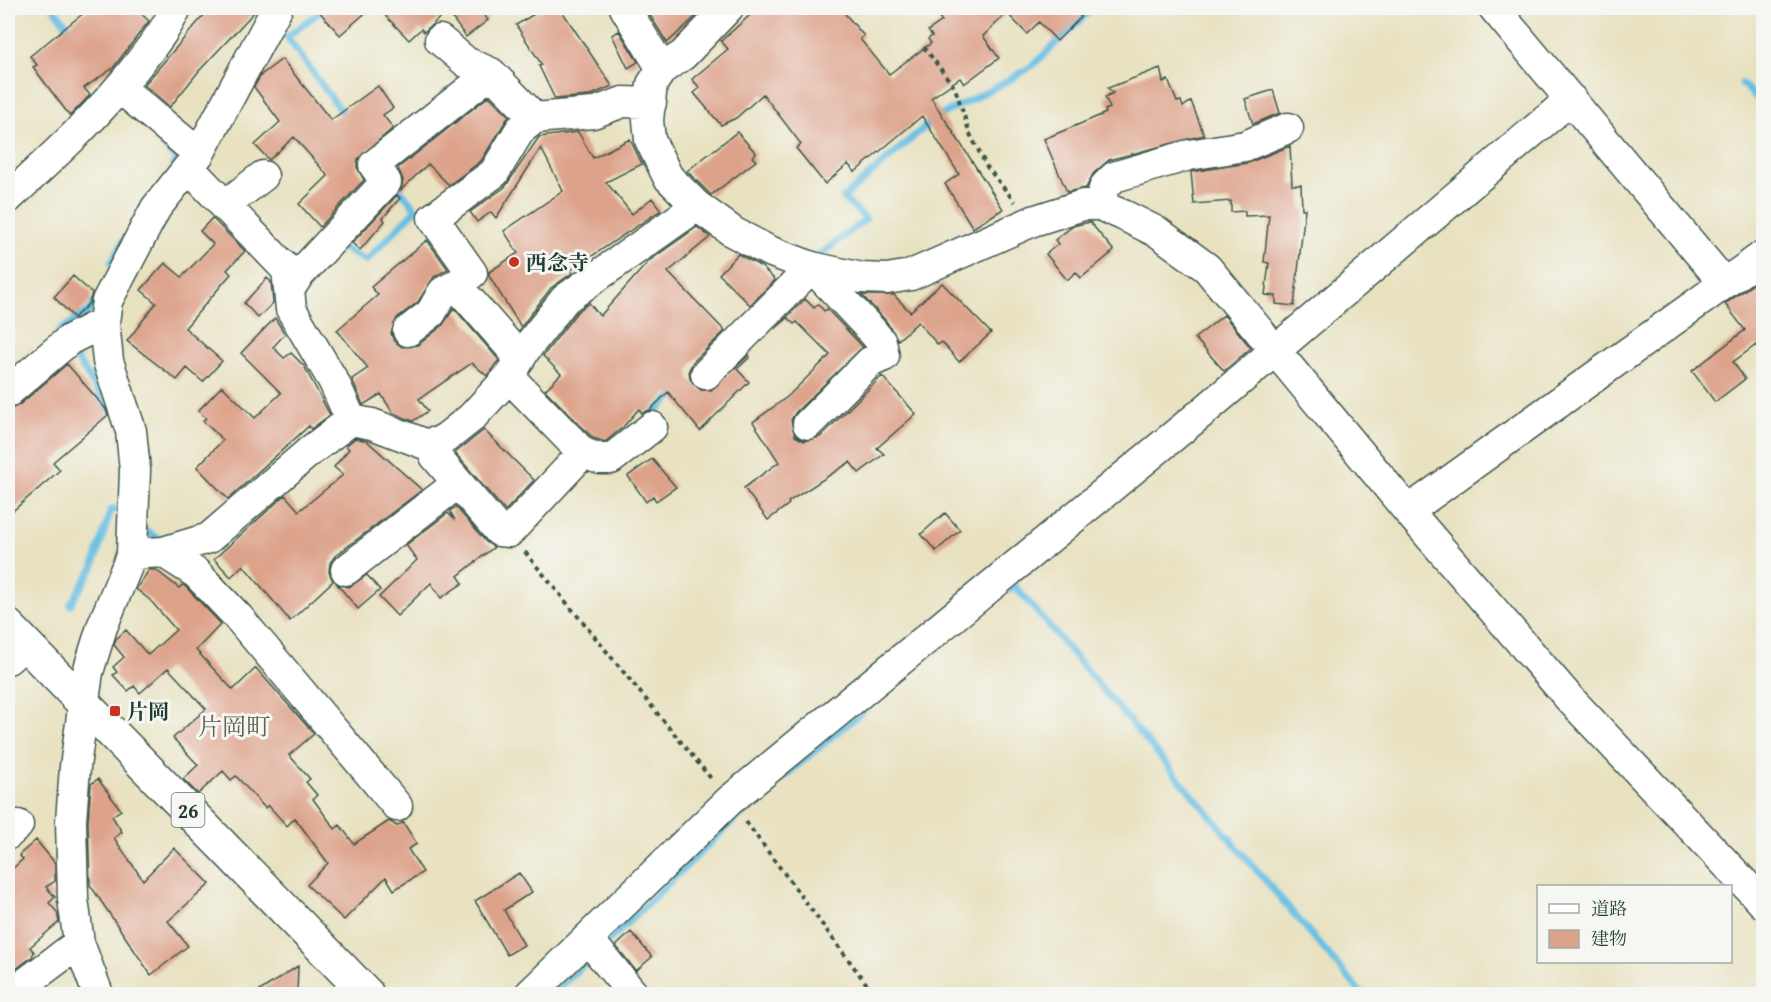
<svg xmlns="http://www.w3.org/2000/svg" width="1771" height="1002" font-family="'Gentium Book Plus','Noto Serif JP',serif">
<rect width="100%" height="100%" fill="#f6f6f2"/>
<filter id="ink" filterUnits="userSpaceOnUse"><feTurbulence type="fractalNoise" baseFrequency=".0167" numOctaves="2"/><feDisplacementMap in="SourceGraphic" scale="12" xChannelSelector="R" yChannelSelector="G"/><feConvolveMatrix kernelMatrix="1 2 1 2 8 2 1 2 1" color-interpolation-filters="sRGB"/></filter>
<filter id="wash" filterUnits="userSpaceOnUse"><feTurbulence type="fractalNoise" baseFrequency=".008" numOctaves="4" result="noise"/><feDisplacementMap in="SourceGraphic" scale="24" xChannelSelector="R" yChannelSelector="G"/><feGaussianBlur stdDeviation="1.35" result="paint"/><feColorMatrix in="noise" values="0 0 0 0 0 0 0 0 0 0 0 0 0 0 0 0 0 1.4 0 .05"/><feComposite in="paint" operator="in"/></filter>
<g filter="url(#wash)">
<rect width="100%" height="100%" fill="#e8e2c1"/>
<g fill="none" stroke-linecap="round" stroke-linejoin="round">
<path stroke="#65bee2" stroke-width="7" d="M53 8 72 31
M325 8 287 37 346 118
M1742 84 1764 105
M158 138 177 160 174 164
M337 248H342L366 261 416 209 394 182
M814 259 866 219 843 198 935 118 1004 83 1032 66 1093 8
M111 263 123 241
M59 331 91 310 94 303
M69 347 109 408
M647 419 677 392
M140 527 163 542
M1010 589 1014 585 1362 994
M70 605 93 568 111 509 122 510 125 514
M602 947 749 806 883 694
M553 994 592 957"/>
</g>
<g id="blocks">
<path fill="#dda28a" d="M90 8H135L149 21 113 68 84 88 90 95 70 116 33 67 37 65 30 56Z
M210 8H258L199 71 170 107 144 85Z
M316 8H371L340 35Z
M378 8H479L488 20 466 37 447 11 424 32 421 29 409 40Z
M544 8H560L612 86 589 96 555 99 539 66 542 65 516 25Z
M654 8H705L667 43 648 12Z
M758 8H840L864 36 860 39 889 74 931 43 928 39 932 36 928 31 942 21 932 8H1072L1081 17 1057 41 1039 22 1027 34 1007 13 983 36 999 58 964 84 960 78 931 98 1003 209 973 228 945 184 959 174 922 116 855 172 848 164 825 184 796 148 801 144 763 94 736 118 721 125 694 93 700 88 692 79 728 49 721 41Z
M619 31 638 62 628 68 612 35Z
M282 59 331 120 378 86 393 108 383 115 393 128 358 159 357 167 364 180 320 227 299 204 328 176 294 137 269 160 255 145 280 122 254 87 261 75Z
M1160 68 1163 82 1168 80 1177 102 1181 101 1183 107 1191 101 1204 135 1109 160 1093 174 1086 188 1067 192 1044 139 1106 113 1105 110 1110 108 1105 97 1113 93 1108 88Z
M1273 90 1280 113 1253 124 1245 99Z
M489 96 509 116 481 161 449 185 428 164 401 190 403 180 398 168Z
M578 132 593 158 630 139 642 164 606 182 632 214 652 198 661 210 571 270 572 273 551 288 521 327 489 276V272L518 253 504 231 563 191 541 148 496 218 491 212 477 222 470 212 505 187 539 137Z
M737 132 756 153 752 157 756 161 711 195 687 171Z
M1290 146 1292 185H1301L1302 209H1305L1294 306 1276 304V296L1265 295 1269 263 1264 262 1269 215 1245 216V211L1231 212V201L1194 204 1191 172 1248 163Z
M397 195 400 198 383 218 385 221 360 250 352 243Z
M212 218 245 251 227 270 231 274 185 328 222 361 203 382 187 368 177 380 127 341 156 303 141 290 165 263 182 277 213 244 200 231Z
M1090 222 1114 251 1081 278 1076 272 1067 280 1046 254 1058 244 1055 240 1073 226Z
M697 227 710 237 668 272 725 331 693 362 689 370 690 379 701 390H711L749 355 750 357 737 369 749 382 700 431 668 392 650 410 642 413 639 409 623 427 605 442 593 438 545 390 561 374 543 356 577 312 589 303 600 316 649 261Z
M427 240 448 269 434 277 418 302 397 318 391 333 394 341 402 347 418 345 442 326 454 308 499 360 487 376 472 363 419 399 428 411 413 421 393 413 381 394 363 405 352 379 368 368 337 330 378 295 371 287Z
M738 254 762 267 775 280 750 305 719 274Z
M73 276 92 293 89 303 74 318 54 297Z
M267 278 271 282 273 303 258 318 244 303Z
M1759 280 1764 286V356L1756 345 1733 362 1745 379 1715 402 1692 371 1745 330 1725 304Z
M942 283 991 333 959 362 942 342 938 345 918 322 898 340 886 321 862 295H894L910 312Z
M805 299 814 308 818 304 824 311 827 309 863 347 796 412 791 420 795 436 804 441 820 437 882 376 916 414 877 448 884 454 859 473 850 462 788 502 789 504 768 520 744 488 779 462 753 422 787 397 830 355 797 322 794 324 788 318 775 329Z
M1224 315 1251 348 1224 371 1195 338Z
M275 318 285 334 273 347 284 358 291 353 304 366 330 415 311 429 309 426 228 499 197 467 223 440 203 421 206 418 198 411 222 386 255 418 281 393 241 353Z
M67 364 105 408 108 415 53 462 60 470 8 515V410L19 405Z
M484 430 534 480 505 511 455 453Z
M355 438 367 441 422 490 335 556 330 563 329 572 333 581 290 621 243 565 231 577 214 559 285 495 299 511 343 475 334 467 349 449 346 446Z
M652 459 676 487 656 501 653 496 646 502 628 476Z
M456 507 486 542 494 547 458 576 463 583 441 598 431 583 397 616 379 597 417 560 406 545 448 513 455 520 450 511Z
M945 513 960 530 936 551 921 534Z
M149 570H156L179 588 182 585 185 586 221 624 196 650 233 690 256 668 314 734 289 755 310 779 306 782 317 795 313 799 335 829 340 825 354 844 389 821 397 826 403 822 417 844 408 849 423 872 394 890 386 877 344 920 307 885 328 863 295 818 287 826 268 805 265 808 236 776 231 780 223 771 198 794 183 779 198 765 173 738 206 709 168 668 140 693 134 686 128 691 113 675 117 672 113 667 124 657 114 645 116 639 126 630 148 655 176 630 150 600 136 589Z
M367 575 380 590 358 609 337 584 349 587Z
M98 779 121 810 112 816 122 832 114 838 143 880 174 848 210 884 168 921 188 946 151 975 90 885 88 821 91 784Z
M36 840 55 863V881L46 887 55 897 49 903 57 912 59 922 30 947 34 952 32 957 16 969 8 958V873L23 859 19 855Z
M519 873 532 892 504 910 524 945 507 955 475 901Z
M631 932 652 957 636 971 616 946Z
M298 966 297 994H255Z"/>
</g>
</g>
<g filter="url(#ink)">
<use href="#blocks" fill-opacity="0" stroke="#3d5649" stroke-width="1.5"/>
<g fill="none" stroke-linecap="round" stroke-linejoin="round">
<defs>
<path id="minor" d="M625 8 662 69
M728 8 683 55 662 69 652 84 648 120 650 140 668 177 697 206 733 232 769 251 812 267 862 278 887 279 911 275 1033 221 1083 205H1099L1123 215 1159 233 1207 268 1408 511 1569 698 1764 904
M1494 8 1724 283
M440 40 466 62 491 73
M120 88 199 154
M189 168 287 270 291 309 334 382 351 420
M8 198C55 155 101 113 140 62 154 44 167 28 176 8
M1099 205 1105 186 1114 177 1189 155 1245 146 1288 128
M224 206 263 176
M289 290 298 276 386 182 374 165 491 73 535 118 593 113 623 102 651 103
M408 331 431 313 443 292 456 285
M520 358 456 285 472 273 433 218 494 173 520 130 535 118
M706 374 812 267 873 332 881 342 884 356 870 362 808 424
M8 392 69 340 104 322
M431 443 435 456 499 531 509 532 583 453 509 377
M583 453 600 459H611L652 427
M1408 511 1764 255
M163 552 196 573 238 617 397 806
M132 554 163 552 209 538 310 451 351 420 372 424 425 444 437 443 447 437 471 418 509 377 525 350 565 299 697 206
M346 570 458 483
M8 659 25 644
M8 834 18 825
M588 939 633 994
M11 994 79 943
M98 994 79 943 73 899 71 821 75 767 88 672 102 627 132 554 135 470 131 431 108 361 104 322 107 301 156 208 199 154 277 8
M530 994 729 801 1204 411 1571 99"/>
<path id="major" d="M8 626 367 994"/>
</defs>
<use href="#minor" stroke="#3d5649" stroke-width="33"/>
<use href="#major" stroke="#3d5649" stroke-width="36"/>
<path stroke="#3d5649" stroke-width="4" stroke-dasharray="4.5 4.5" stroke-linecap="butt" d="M924 47 955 88 970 134 987 167 1015 202
M525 552 713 781
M746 822 874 994"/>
<use href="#minor" stroke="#fff" stroke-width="30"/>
<use href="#major" stroke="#fff" stroke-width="33"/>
</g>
</g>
<g fill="#c8321e" stroke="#f6f6f2" stroke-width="2">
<circle cx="514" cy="262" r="6"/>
<rect x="109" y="705" width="12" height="12" rx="3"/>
</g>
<g text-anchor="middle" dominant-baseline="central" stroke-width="6" stroke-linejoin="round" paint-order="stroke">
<rect fill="#f6f6f2" stroke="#60746d" stroke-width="1.5" x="171.5" y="793" width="33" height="34" rx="4.5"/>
<g font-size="20" font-weight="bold" fill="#1f3d34">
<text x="188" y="810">26</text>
</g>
<g font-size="21" font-weight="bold" fill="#1f3d34" stroke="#f6f6f2" text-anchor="start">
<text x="526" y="262">西念寺</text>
<text x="127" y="711">片岡</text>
</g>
<g font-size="24" fill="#626052" stroke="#f6f6f2">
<text x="234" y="726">片岡町</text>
</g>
</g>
<rect width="1771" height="1002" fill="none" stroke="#f6f6f2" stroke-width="30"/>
<rect x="1537" y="885" width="195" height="78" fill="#f6f6f2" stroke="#a0aca6" stroke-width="1.5"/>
<rect x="1549" y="904" width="30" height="9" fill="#ffffff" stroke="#a0aca6" stroke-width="1.5"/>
<text x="1591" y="915" font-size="18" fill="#1f3d34">道路</text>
<rect x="1549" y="930" width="30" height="18" fill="#dda28a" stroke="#a0aca6" stroke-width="1.5"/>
<text x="1591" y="945" font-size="18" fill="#1f3d34">建物</text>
</svg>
